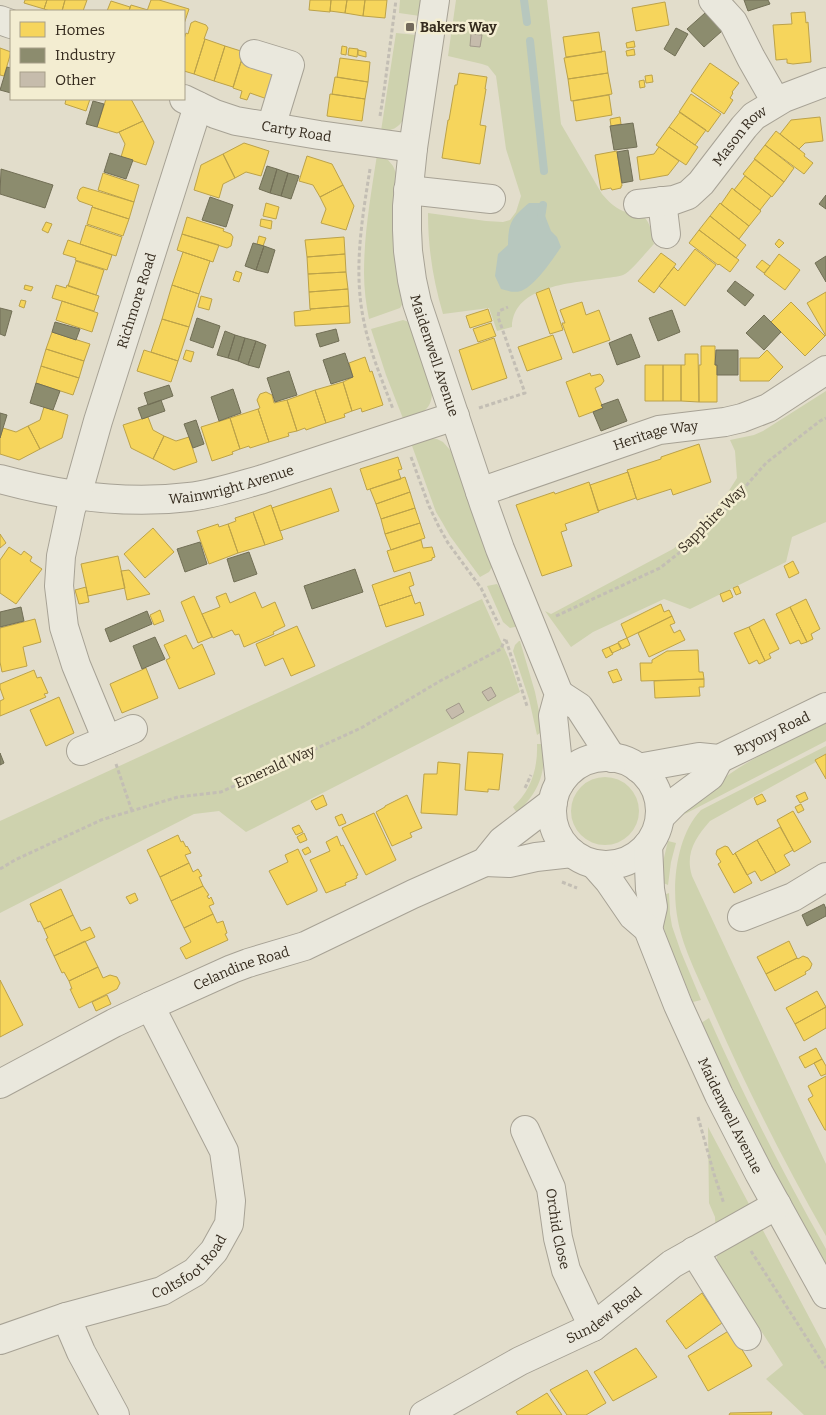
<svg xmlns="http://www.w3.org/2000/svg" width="826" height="1415" font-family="Bitter,serif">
<rect width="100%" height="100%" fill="#e2ddcb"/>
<path fill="#ced2ae" d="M400 0H422L420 16 399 13Z
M456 0H547L561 124 602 194C608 201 614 207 623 211 628 213 633 213 639 214 650 218 652 233 654 244 649 249 630 272 625 274 620 277 612 277 606 278 576 283 513 284 512 327L497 331 489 308 443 314C433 280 428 248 428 213L486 221 503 222 510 220 516 212 521 196 506 149 496 76 488 66 482 64 448 56Z
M396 33 417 35 404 119C398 128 392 131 381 131Z
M377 155 388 160 393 166 396 173 393 205 395 257 404 301 400 308 369 319C366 304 364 289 364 273 364 233 371 194 377 155Z
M403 320 409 322 432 394C431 412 419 414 404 421L386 375 371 329Z
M826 391V522L792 537 786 562 690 609 664 599 593 632 571 647 545 611 551 614 553 613 673 549 700 527 723 500 737 478 735 451 730 440 754 435 763 431Z
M429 438 437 439 443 442 451 451 471 510 492 567 489 572 480 577 450 536 442 522 436 512 411 443Z
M497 584 501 590 509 610 513 612 519 626 510 628 503 622 487 586Z
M482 599 509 659 520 692 246 832 219 811 194 814 0 913V821Z
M519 641H520L535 692 543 731 537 735 529 699 513 651 515 645Z
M826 721V741L683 815C720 771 776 747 826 721Z
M537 744H545C544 776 540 790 517 813L513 807C531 791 538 768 537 744Z
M826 746V754L816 759V762L710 821C695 838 685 854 692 876L826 1164V1236C784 1162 746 1087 712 1009 701 983 683 949 678 921 671 887 676 836 701 810Z
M571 811a34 34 0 1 1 68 0a34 34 0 1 1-68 0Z
M668 841 676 843 671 862 668 885 661 882 662 866Z
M669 893 670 914 672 926 681 952 701 1000 693 1002 668 943 664 929 661 896Z
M709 1018C744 1097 783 1173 826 1249V1266C781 1186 739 1106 701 1023Z
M708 1127 826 1349V1415H804L766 1379 783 1365 717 1262 715 1217 709 1203Z"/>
<path fill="#b7c7be" d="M529 203H540L551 231 557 237 561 247C553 259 535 286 521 291 514 293 508 291 501 289L495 276 498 254 508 245C508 223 512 217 529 203Z"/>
<path fill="#f6d55c" stroke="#bca249" d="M25 0H47L44 9 24 3Z
M47 0H65L62 11H50L44 9Z
M65 0H87L83 11H62Z
M151 0H159L189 9 184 24V11H147Z
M310 0H331L330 12 309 10Z
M331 0H347L345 13 330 11Z
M347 0H365L363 16 345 13Z
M365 0H387L385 18 363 16Z
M111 1 130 7 129 11H107Z
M665 2 669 25 636 31 632 8Z
M131 5 148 10 147 11H129Z
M805 12 806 23 808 22 811 62 793 64 787 63V59L776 60 773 25 792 24 791 13Z
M195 21 206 25 208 28 204 39H205L194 74 184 71V39L186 33 188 34 191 23Z
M599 32 602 52 566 57 563 37Z
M205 39 225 46 214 81 194 74Z
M634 41 635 47 627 48 626 43Z
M225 46 244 52 233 87 214 81Z
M342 46 347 47 346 55 341 54Z
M0 48 11 52 4 76 0 75Z
M349 48 358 49 357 57 348 55Z
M634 49 635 55 627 56 626 51Z
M358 50 366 52V57L358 55Z
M605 51 608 73 568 79 564 58Z
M340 58 370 62 368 82 337 77Z
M241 62 278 75 270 100 250 93 247 100 240 98 242 91 233 88Z
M710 63 739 83 732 92 733 93 730 98 733 100 724 114 691 91Z
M459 73 487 77 485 89H486L480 125 486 126 480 164 442 158 448 120H449L455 85H457Z
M608 73 612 94 571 101 568 79Z
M652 75 653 82 646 83 645 76Z
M335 77 368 82 365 99 332 94Z
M644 80 645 87 640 88 639 81Z
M330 94 365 99 362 121 327 116Z
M691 94 721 114 708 132 679 112Z
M609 95 612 115 576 121 573 101Z
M66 99H90L86 111 65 104Z
M106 99H131L143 121 117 133 97 127Z
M680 112 706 130 695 145 669 127Z
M620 117 621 124 611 126 610 119Z
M820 117 823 141 805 143 799 149 780 134 791 120Z
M143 121 154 142 146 165 121 157 125 144 119 132Z
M669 127 698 147 686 165 656 145Z
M776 131 805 154 804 156 813 163 804 174 765 145Z
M244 143 269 151 261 176 246 172 235 178 223 154Z
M765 145 794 168 784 182 754 159Z
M659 147 679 161 668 175 640 180 637 157 654 154Z
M617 151 622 186H621V188L612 190 611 188 601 190 595 155Z
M223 154 235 178 223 184 219 198 194 190 201 165Z
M307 156 332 164 343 185 320 197 313 185 299 181Z
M755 159 784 182 772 197 743 174Z
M103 173 139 185 134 202 98 190Z
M745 176 771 196 760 210 734 190Z
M343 185 354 206 346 230 321 223 326 209 320 197Z
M83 187 134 202 129 219 92 207 93 206 79 201 77 198 80 189Z
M732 188 761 211 749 226 721 204Z
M266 203 279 207 276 219 263 216Z
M720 203 749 226 739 239 710 216Z
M92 207 129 219 123 236 87 224Z
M710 216 746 245 736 258 699 230Z
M187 217 224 229 223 231 231 234 233 237 231 246 227 248 182 234Z
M261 219 272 221 271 229 260 226Z
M46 222 52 224 48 233 42 230Z
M86 225 122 237 116 256 80 244Z
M699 230 739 260 730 272 719 264 718 265 689 243Z
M182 234 219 245 213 262 177 250Z
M259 236 266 238 263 246 257 244Z
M344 237 345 254 307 257 305 240Z
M779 239 784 243 779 248 775 244Z
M68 240 112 255 107 270 75 260 76 258 63 254Z
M695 249 716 265 685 306 659 286 674 267 678 271Z
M183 252 210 261 199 294 172 285Z
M661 253 676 264 654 293 638 281Z
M345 254 346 272 308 274 307 257Z
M779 254 800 270 785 290 764 274Z
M762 260 770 266 764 273 756 267Z
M76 261 104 270 96 295 68 286Z
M236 271 242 273 239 282 233 280Z
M346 272 348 289 309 292 308 274Z
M25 285 33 287 31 291 24 289Z
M56 285 66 288 67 285 99 296 94 311 52 298Z
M172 285 199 294 189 327 162 319Z
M549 288 563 330 550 334 536 293Z
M348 289 349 306 310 309 309 292Z
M826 292V336L807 303Z
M201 296 212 299 209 310 198 307Z
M21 300 26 301 24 308 19 306Z
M62 301 98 313 92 332 56 320Z
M582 302 586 315 599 310 610 340 573 353 562 323H565L560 310Z
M791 302 825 336 805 356 771 322Z
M349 306 350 323 295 326 294 312 311 310 310 309Z
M488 309 492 321 470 328 466 316Z
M162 319 189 327 178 361 151 352Z
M491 323 496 336 478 342 473 329Z
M52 332 90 344 84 361 46 349Z
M553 335 562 359 527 371 518 347Z
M494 338 507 378 472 390 459 350Z
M701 346H715V365H717V402H699V365H701Z
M46 349 84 361 79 378 41 366Z
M144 350 178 361 171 382 137 371Z
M186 350 194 352 191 362 183 359Z
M767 350 783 367 769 381H740V358H759Z
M685 354H698L699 402 681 401V365H685Z
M365 357 370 372 372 371 383 405 362 412 361 408 352 411 343 382 353 377 349 363Z
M645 365H663V401H645Z
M663 365H681V401H663Z
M41 366 79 378 73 395 36 383Z
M590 373 591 376 600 374 602 376 604 381 601 385 595 388 603 408 579 417 566 382Z
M343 382 352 411 344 414 345 417 326 423 315 390Z
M315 390 326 423 306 430 305 428 297 431 287 400Z
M266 392 272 395 274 403 287 400 297 431 288 433 289 436 269 442 258 409 260 408 257 400 260 394Z
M44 407 68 415 62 438 40 449 28 426 40 420Z
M258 409 269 442 250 448 249 446 240 449 230 418Z
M148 417 153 430 164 436 153 459 131 448 123 425Z
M230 418 240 449 232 452 233 454 212 461 201 427Z
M28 426 40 449 19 460 0 454V438L3 428 16 432Z
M164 436 176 441 189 437 197 462 174 470 153 459Z
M699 444 711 482 673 495 671 489 637 500 627 470 661 459V457Z
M398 457 402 469 398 470 401 479 367 490 360 469Z
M628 472 636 498 598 511 590 485Z
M405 477 410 492 376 504 370 489Z
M589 482 599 512 565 524 567 530 561 532 572 566 542 576 516 505 554 492 555 494Z
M331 488 339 511 280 531 272 508Z
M410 492 415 508 381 519 376 504Z
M271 505 283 539 265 545 253 512Z
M415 508 420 523 385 534 381 519Z
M253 512 265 545 238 553 228 524 236 521 235 518Z
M420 523 425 538 391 550 385 534Z
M218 524 219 527 228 524 238 553 209 564 197 531Z
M153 528 174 552 145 578 124 554Z
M0 534 6 543 0 548Z
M421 540 423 548 432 547 435 557 432 558V560L394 572 387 551Z
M9 547 21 555 24 551 32 557 30 561 42 569 16 604 0 593V560Z
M118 556 125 588 88 596 81 564Z
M793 561 799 573 789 578 784 566Z
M129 570 150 594 127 600 121 571Z
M410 572 414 585 409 587 412 595 379 606 372 585Z
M738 586 741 593 736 595 733 588Z
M86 587 89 602 79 604 75 590Z
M730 590 733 597 723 602 720 594Z
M255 592 262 608 275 602 285 626 273 632 274 634 244 647 239 634 235 635 232 630 213 638 202 614 220 607 216 597 226 593 230 603Z
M412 595 415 604 420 602 424 615 386 627 379 606Z
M194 596 212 637 198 643 181 602Z
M806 599 820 629 811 634 813 639 807 642 790 607Z
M661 604 664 612 669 610 672 616 627 638 621 624Z
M790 607 807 642 801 644 799 640 790 644 776 614Z
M160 610 164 621 154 625 150 615Z
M672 616 675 623 670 625 674 633 680 630 685 640 649 657 638 633Z
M35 619 41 642 23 647 27 666 2 672 0 662V628Z
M764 619 779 649 769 654 771 658 765 661 749 627Z
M297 626 315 666 291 676 283 658 265 666 256 644Z
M749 627 765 661 759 664 757 660 749 664 734 633Z
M186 635 193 649 202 644 215 674 179 689 166 660 170 658 164 645Z
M627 638 630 645 622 649 618 642Z
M618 643 621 649 612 653 609 647Z
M609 647 613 654 606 658 602 650Z
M698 650 699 672H703L704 679 641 681 640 663H652V660L667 651Z
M146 668 158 698 122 713 110 684Z
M617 669 622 680 613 683 608 672Z
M34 670 37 678 41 677 48 693 44 694 46 697 0 716V701L4 699 0 688V684Z
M704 679V687H699L700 696 655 698 654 681Z
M59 697 74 733 46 746 30 710Z
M468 752 503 754 499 790 488 789V792L465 790Z
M826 754V779L815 760Z
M438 762 460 764 457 815 421 813 424 774H437Z
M805 792 808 799 800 803 796 796Z
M762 794 766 801 757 805 754 798Z
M323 795 327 805 316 810 311 801Z
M407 795 422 828 410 833 412 837 392 846 376 812 385 807V806Z
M801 804 804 810 798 813 795 807Z
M793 811 811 842 794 852 777 820Z
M374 813 396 860 366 875 342 828Z
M342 814 346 823 339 826 335 817Z
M299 825 303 832 296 835 292 828Z
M780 827 793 850 784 855 790 865 776 873 757 840Z
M304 833 307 840 300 843 297 837Z
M178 835 181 842 183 841 186 847 187 846 191 853 185 855 189 863 160 877 147 850Z
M337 836 341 846 343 845 358 875 356 876 357 878 345 883 346 885 326 893 310 860 330 851 326 842Z
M757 840 776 873 761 881 755 871 747 875 735 853Z
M725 846 728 847 733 855 735 853 752 883 734 893 718 864 721 862 716 854 717 850Z
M308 847 311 852 305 855 302 850Z
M298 849 317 889V891L287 905 269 871 288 862 285 855Z
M189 863 193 872 198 869 202 876 199 877 203 886 171 901 160 877Z
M203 886 209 895 207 896 209 899 211 897 214 904 209 906 213 914 184 928 171 901Z
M61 889 73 915 44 929 40 921 38 922 30 904Z
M135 893 138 900 130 904 126 897Z
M213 914 217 923 223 921 227 933 225 934 228 940 186 959 180 948 191 942 184 928Z
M73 915 81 931 90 927 95 937 54 956 46 939 48 938 44 929Z
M85 941 98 967 69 981 64 972 62 973 54 956Z
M789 941 797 958 766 974 757 957Z
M803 956 808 958 812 964 810 969 805 972 806 974 775 991 766 974 797 958 798 959Z
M98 967 103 978 110 975 117 977 120 983 117 989 79 1008 70 989H72L69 981Z
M0 980 23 1025 0 1037Z
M817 991 826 1007 795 1024 786 1008Z
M107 995 111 1004 96 1011 92 1002Z
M826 1007V1028L804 1041 795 1024Z
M816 1048 822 1059 805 1068 799 1057Z
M822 1059 826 1066V1074L821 1076 814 1063Z
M826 1076V1130H825L808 1099 813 1096 808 1086Z
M702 1293 722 1323 686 1349 666 1321Z
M730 1330 752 1366 708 1391 688 1356Z
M636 1348 657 1377 613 1401 594 1372Z
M587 1370 606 1403 586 1415H567L550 1390Z
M547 1393 562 1415H518L516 1412Z
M772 1412 771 1415H729L730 1413Z"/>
<path fill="#8c8c6e" stroke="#726f56" d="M744 0H768L770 4 748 11Z
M705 13 722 31 704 47 687 29Z
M676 28 688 34 675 56 664 49Z
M7 67 11 68V93L0 90Z
M93 101 104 104 97 127 86 124Z
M633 123 637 147 614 150 610 126Z
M628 150 633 181 622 183 617 152Z
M110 153 133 160 126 179 104 172Z
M267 166 277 169 270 193 259 189Z
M1 169 53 185 45 208 0 194Z
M277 169 288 173 281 196 270 193Z
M288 173 299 176 291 199 281 196Z
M826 195V209L819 204Z
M210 197 233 205 226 227 202 220Z
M253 243 264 246 256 270 245 266Z
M264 246 275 250 268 273 256 270Z
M826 256V282L815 263Z
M735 281 754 295 745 306 727 291Z
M0 308 12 311 5 336 0 334Z
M672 310 680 332 658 341 649 318Z
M764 315 781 332 764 350 746 333Z
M197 318 220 326 213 348 190 340Z
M55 322 80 329 76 340 52 332Z
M336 329 339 341 320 347 316 334Z
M225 331 235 335 228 358 217 355Z
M631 334 640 357 617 365 609 343Z
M235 335 245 338 238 361 228 358Z
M245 338 256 341 248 365 238 361Z
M256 341 266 345 259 368 248 365Z
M716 350H738V375H717V365H715Z
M345 353 353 377 331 384 323 360Z
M289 371 297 395 275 402 267 378Z
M36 383 60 391 53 410 30 403Z
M169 385 173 396 148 405 144 393Z
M233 389 241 413 219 421 211 397Z
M618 399 627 421 601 431 593 412 603 408 601 405Z
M161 400 165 411 142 419 138 408Z
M0 413 7 415 0 438Z
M196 420 204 444 193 448 184 424Z
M200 542 207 564 185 572 177 549Z
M249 552 257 574 234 582 227 559Z
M355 569 363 592 312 609 304 586Z
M21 607 24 621 0 627V612Z
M147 611 152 624 110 642 105 629Z
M155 637 165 659 142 669 133 646Z
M0 753 4 763 0 765Z
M824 904 826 909V916L807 926 802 915Z"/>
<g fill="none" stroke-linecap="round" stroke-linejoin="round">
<path stroke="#b7c7be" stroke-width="8" d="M524 0 527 22
M530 41 544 171
M541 218 543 205"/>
</g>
<path fill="#c6bcac" stroke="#a2998b" d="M471 34 482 35 480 47 470 46Z
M491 687 496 696 488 701 482 692Z
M459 703 464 712 452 719 446 710Z"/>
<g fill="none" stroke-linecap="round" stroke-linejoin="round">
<defs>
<g id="minor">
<path id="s1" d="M435 0 413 148 407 206V230L408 251 412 280 417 303 484 504 500 549 559 694 553 716 560 783"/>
<path d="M713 0 733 22 751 58 776 102"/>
<path d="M0 20 11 24"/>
<path d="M254 54 290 65 271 127"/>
<path id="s2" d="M184 99 215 114 236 121 319 135 413 148"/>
<path d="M408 190 491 199"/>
<path d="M662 201 666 234"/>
<path id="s3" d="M638 204 674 200 688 195 701 183 744 127 754 116 784 98 826 82"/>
<path id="s4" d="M0 479C62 496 125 505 189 497 214 494 238 486 263 479L455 416"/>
<path id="s5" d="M480 492 659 430 725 422 742 418 768 408 826 370"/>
<path d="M559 694 579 707 612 758"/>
<path id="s6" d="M107 740 76 665 64 627 59 586 61 556 71 509 80 485 98 421 198 106"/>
<path d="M81 751 133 729"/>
<circle cx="606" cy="811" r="54"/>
<path id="s7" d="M638 768 699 757 719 759 826 707"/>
<path d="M660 817 675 802 710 776 719 759"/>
<path d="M648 845 650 889 653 907 648 929"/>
<path d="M485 862 509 863 536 857 572 853"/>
<path id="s8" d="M594 864 609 881 633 916 648 929 678 1005 719 1095 759 1173 826 1294"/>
<path d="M742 917 793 897 826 877"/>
<path id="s9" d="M0 1084 114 1023 150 1006 232 969 248 963 305 946 413 894 485 862 502 841 553 802"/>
<path id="s10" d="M525 1130 551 1188 558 1238 566 1270 593 1327"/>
<path d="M694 1251 747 1336"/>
<path d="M66 1317 81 1352 115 1415"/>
<path id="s11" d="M0 1340 66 1317 162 1291 195 1272 214 1251 229 1224 231 1201 224 1151 150 1006"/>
<path id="s12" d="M424 1415 520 1361 593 1327 672 1264 777 1205"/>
</g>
</defs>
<use href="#minor" stroke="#a7a295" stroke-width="30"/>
<path stroke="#c3beb4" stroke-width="3" stroke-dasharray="4 2.5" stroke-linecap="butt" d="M380 116 384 91 396 0
M370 169C362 219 353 271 364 322 370 352 382 380 393 409
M479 408 525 393 498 317 499 311 508 307
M411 457 429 506 438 525 448 543 481 588 499 625
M556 616 660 568 693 542 725 510 766 463 820 421 826 418
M506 640 527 706
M116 764 132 811
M525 788 531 775
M0 869 15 860 101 820 178 797 221 792 361 728 440 681 501 649 505 639
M562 882 577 888
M698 1117 714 1174 724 1204
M751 1251 826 1368"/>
<use href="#minor" stroke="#eae8dd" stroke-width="28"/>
</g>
<rect fill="#72695b" stroke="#f3edd1" stroke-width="2" x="405" y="22" width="10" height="10" rx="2.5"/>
<g text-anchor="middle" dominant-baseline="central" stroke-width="5" stroke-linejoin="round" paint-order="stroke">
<g font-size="14" font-weight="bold" fill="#352b1e" stroke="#f3edd1" text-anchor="start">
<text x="420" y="27">Bakers Way</text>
</g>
<g font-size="14" fill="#352b1e" stroke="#f3edd1">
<text stroke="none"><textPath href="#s2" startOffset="118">Carty Road</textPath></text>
<text stroke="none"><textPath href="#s3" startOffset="130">Mason Row</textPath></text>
<text stroke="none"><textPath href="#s6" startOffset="459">Richmore Road</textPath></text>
<text stroke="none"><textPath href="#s1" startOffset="361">Maidenwell Avenue</textPath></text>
<text stroke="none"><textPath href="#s5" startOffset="185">Heritage Way</textPath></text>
<text stroke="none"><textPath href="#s4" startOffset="235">Wainwright Avenue</textPath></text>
<text transform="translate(712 519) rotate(-45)">Sapphire Way</text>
<text stroke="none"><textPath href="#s7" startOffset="141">Bryony Road</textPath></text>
<text transform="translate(275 767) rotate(-24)">Emerald Way</text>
<text stroke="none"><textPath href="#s9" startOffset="268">Celandine Road</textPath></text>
<text stroke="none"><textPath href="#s8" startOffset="289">Maidenwell Avenue</textPath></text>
<text stroke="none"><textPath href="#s10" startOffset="105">Orchid Close</textPath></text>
<text stroke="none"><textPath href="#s11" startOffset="206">Coltsfoot Road</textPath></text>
<text stroke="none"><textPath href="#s12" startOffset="206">Sundew Road</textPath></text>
</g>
</g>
<rect x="10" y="10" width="175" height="90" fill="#f3edd1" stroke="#a79f89"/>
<rect x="20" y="22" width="25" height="15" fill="#f6d55c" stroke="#a79f89"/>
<text x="55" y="35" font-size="15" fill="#352b1e">Homes</text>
<rect x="20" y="48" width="25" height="15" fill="#8c8c6e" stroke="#a79f89"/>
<text x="55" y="60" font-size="15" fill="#352b1e">Industry</text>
<rect x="20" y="72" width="25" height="15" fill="#c6bcac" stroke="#a79f89"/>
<text x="55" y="85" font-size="15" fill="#352b1e">Other</text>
</svg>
